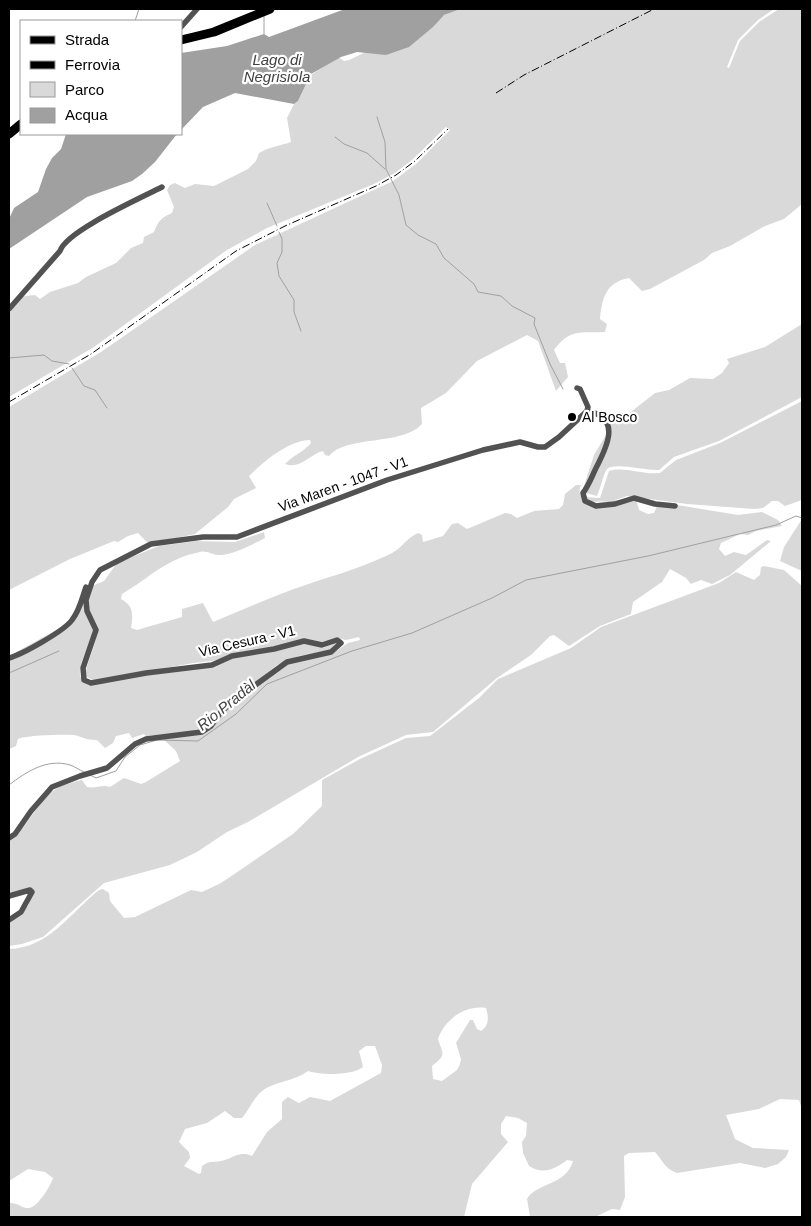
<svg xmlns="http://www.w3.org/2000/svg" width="811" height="1226" font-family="Helvetica,sans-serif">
<rect width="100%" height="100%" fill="#fff"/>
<path fill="#d9d9d9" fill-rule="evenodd" d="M457 9H774L758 20 738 40 727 67 729 68 740 41 759 22 779 9H802V204L784 219 765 226 730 246 712 253 704 260 650 289 642 291 629 278C606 282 602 298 600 319L607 324 605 332C581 333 570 328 554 350L560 363H565L568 377 556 391 538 341 527 335 477 361 446 393 421 408 422 424C403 446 345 435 329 456L325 455 323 451C310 454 300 470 285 464 293 455 304 452 311 443L310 440C289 440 263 462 249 476L256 488 234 499 228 507 195 534 149 544 138 533 128 536 118 542 114 541 70 559 9 590V407L101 352 255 245 393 181 416 164 450 130 446 127 412 160 395 173 374 184 267 228 227 250 94 347 9 397V315L18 297 35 295 40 299 50 292 78 283 86 277 116 263 131 248 143 243 144 237 154 232C159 220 161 218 172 213L174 207 167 190 170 185 175 183 185 188 195 184 214 186 248 169 256 161 259 153C269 147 279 146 291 142L287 118 294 104 298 101 311 75 338 57 344 61 349 60Z
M802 324V397L719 441 674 457 659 470C647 471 614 462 607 469 604 472 600 490 597 496L582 492 594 455 606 435 608 424 622 419 655 393 669 390 690 378 713 379 722 373 729 363 727 359 765 347Z
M802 401V500L785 506 778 501H772L763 508 754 509 687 504 627 496 612 501 589 502 585 497 600 498 609 471C625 466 642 475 660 473L676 460 720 443Z
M576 485H581C577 494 582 498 588 504 604 503 620 498 636 499L639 510 648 514 654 513 657 506 671 504 738 515 762 512 778 520 782 526 756 531 748 535 740 534 721 543 719 549 725 556 734 552 746 555 767 540 771 541 730 575 712 584 701 580 691 584 686 578 670 569 662 582 633 602 631 614 600 626 569 646 554 635 550 636 531 655 497 678 433 732 406 735 358 757 248 822 227 832 197 852 170 865 104 883 43 937 22 944 9 946V923L28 906 33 892 9 894V840C30 827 36 801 56 789 64 784 74 782 82 780L87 787C96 789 101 784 110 787L124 778 141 784 146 782 180 761 176 751 162 738 199 735 228 708 287 664 335 652 348 643 360 640 359 637 346 640 337 638 329 642 282 645 212 661 193 663 95 681 85 676C87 660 96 647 97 631 98 625 94 621 91 616 85 606 89 597 92 586L104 581 117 563 159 546 196 541 235 542 264 532 265 538C253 544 232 556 219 555 212 555 206 550 200 552 165 559 151 577 122 594L121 599C134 606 133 615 131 628L137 630 182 617V609L203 603 213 622C239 611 265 600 291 590 324 578 357 570 388 555 401 550 406 538 418 533L422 535 423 542 443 536 452 524 458 523 467 529 505 513 511 514 517 518 534 511 559 509 563 505 565 494Z
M802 519V571L780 561 784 547Z
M764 566 784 570 802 586V1109L799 1100 780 1099 759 1109 726 1115 735 1139 753 1148 789 1150 786 1157 778 1164 765 1168 740 1163 677 1173C665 1169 663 1161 655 1152L629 1153 624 1156 625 1197 620 1210 612 1209 595 1217H530L527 1199C537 1182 566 1186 573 1161L567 1160C555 1169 543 1175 529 1166L523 1153 522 1142 526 1136 527 1123 518 1118 506 1116 501 1124V1134L508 1142 472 1184 464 1217H9V1203C17 1202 21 1208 28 1208 37 1209 51 1185 53 1178L45 1172 28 1169 9 1181V949C49 948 70 913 99 890L103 889 109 893 110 901 124 918 135 917 191 890 202 892 221 883 293 834 322 806V780L360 759 406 738 430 736 479 698 498 679 571 648 601 627 719 583 736 572 754 580 760 575 761 567ZM486 1008C489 1018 489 1025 481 1031L477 1029 473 1020H470L456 1043 461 1059 460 1064 457 1070 442 1081 433 1079 432 1066C447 1054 443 1055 438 1039 445 1019 465 1005 486 1008ZM366 1046H375L382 1065 381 1073 330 1101 310 1097 299 1103 288 1097 282 1102V1119L267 1132 252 1156C239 1150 232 1159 221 1161 212 1163 210 1160 202 1166L201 1173 199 1174 184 1166 190 1158 189 1152 179 1142 185 1129 207 1123 225 1111 234 1118H242C251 1107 256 1091 271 1086 284 1080 296 1080 308 1071 322 1075 351 1076 363 1067L359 1051Z
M84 600C87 609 93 621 93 630 94 645 65 678 90 685L146 674 213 667 229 659 304 643 323 648 338 642 331 650 299 656 277 665 217 713 200 723 201 726 215 717C200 740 169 732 146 736L144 734 132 738 129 733 116 736 113 743 105 748 97 740C84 740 84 737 74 735 65 734 25 735 18 739L16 746 9 749V656L69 623Z"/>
<path fill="#a0a0a0" d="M345 9H460L444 15 433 27 409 47 386 55 357 52 341 57 311 74 298 101 294 104 235 93 203 107 181 130V53L227 46 264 34 269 37Z
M66 134H177L155 162 142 174 132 181 87 197 9 249V219L14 208 38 192 46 169 52 158 61 149Z"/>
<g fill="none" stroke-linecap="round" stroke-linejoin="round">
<path stroke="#a0a0a0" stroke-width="1" d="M264 16V34
M135 21 139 9
M377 117 385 142 386 169 399 195 406 225 418 235 436 244 444 258 474 284 478 292 501 296 512 306 535 318 534 324 550 364 563 389
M335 137 344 144 367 153 385 169
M267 203 277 226
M279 232 282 239V252L277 263 279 276 294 300V312L301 331
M9 358 44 355 52 361 69 364
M72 368 84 386 95 390 107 408
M9 673 59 651
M90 775 96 778 116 771 125 757 140 745 157 740 198 741 236 714 267 684 352 651 412 633 492 598 526 580 648 556 776 525 796 516 802 518
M9 785C26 772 47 758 70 765 74 766 79 770 84 772"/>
<path stroke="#525252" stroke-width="5.5" d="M181 27 197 9
M9 309 60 251C66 231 141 198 162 187
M577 388 580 389 588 407 587 411
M587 411C622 417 607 447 596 468 592 476 589 485 583 493L585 501 596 506 615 504 634 498 655 504 675 506
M9 658C23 654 64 631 72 620 80 610 82 598 86 587
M9 838 15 834 31 811 52 787 80 776 107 768 135 744 146 739 202 732 211 726 221 712 232 702 287 662 331 652 341 643 337 640 322 645 304 641 274 649 232 656 212 665 146 673 91 683 84 680 83 668 96 630 87 611 86 600 92 582 100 570 151 544 203 537H237L387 480 483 450 520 442 538 447H545L559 437 587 411
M9 896 30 890 32 892 21 912 9 920"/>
<path stroke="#000" stroke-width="9" d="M181 40 214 32 270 9
M9 134 21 124"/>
<path stroke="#000" stroke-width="1" stroke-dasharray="8 2.5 1 2.5" stroke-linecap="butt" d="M496 93 524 75 654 9
M9 402 91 354 236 251 285 226 376 186 396 175 415 161 448 129"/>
</g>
<circle fill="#000" stroke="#fff" stroke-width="2" cx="572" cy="417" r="5"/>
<g text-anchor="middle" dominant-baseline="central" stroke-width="4.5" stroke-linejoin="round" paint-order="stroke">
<g font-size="14" fill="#000" stroke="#fff" text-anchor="start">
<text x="582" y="417">Al Bosco</text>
</g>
<g font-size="14" fill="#000" stroke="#fff">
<text transform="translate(343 484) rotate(-20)">Via Maren - 1047 - V1</text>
<text transform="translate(247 641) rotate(-13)">Via Cesura - V1</text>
</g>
<g font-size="15" font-style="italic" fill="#414141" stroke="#fff">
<text x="277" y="59">Lago di<tspan x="277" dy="17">Negrisiola</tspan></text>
<text transform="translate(226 705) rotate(-39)">Rio Pradàl</text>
</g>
</g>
<rect width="811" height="1226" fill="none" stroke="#000000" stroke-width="20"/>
<rect x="20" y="20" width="162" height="115" fill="#ffffff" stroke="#999999"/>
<rect x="30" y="36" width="25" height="8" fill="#000000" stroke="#999999"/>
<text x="65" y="45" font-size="15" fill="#000000">Strada</text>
<rect x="30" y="61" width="25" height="8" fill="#000000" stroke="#999999"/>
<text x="65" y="70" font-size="15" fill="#000000">Ferrovia</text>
<rect x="30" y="82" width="25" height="15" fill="#d9d9d9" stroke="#999999"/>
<text x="65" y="95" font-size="15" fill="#000000">Parco</text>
<rect x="30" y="108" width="25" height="15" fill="#a0a0a0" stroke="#999999"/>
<text x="65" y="120" font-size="15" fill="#000000">Acqua</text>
</svg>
